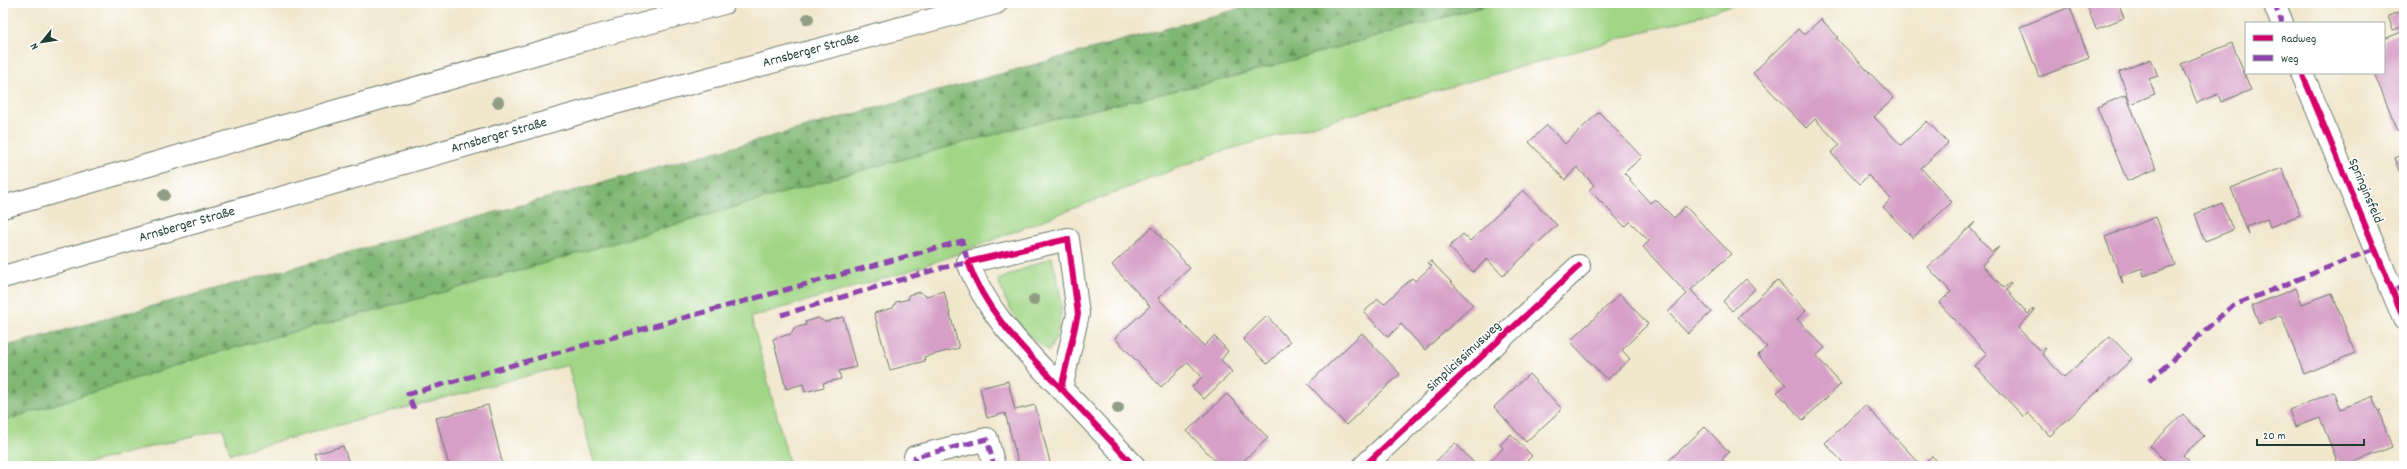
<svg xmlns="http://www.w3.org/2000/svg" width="2407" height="469" font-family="Dekko,sans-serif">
<defs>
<pattern id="forest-firs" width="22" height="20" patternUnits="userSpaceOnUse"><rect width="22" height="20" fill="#80b773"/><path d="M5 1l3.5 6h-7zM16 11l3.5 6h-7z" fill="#68965f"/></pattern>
</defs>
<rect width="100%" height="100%" fill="#fff"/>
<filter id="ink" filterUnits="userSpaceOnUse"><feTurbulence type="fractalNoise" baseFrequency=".025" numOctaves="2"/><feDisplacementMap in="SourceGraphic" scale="8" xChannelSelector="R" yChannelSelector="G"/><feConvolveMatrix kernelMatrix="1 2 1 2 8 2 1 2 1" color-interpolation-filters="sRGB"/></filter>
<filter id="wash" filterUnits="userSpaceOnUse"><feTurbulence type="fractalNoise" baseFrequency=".012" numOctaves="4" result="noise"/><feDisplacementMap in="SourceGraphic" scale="16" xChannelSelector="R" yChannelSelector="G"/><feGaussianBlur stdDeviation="0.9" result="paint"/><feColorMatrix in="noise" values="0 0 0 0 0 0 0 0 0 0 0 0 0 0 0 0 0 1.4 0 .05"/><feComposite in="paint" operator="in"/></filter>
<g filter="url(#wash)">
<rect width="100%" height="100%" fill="#f1e7cd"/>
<path fill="#a1d686" stroke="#608a5d" d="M1495 3H1737L1690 19 1216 153 949 257 903 273 751 317 790 466H595L568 365 230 454 223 428 77 466H3V421L211 354 473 284 848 174 1036 123 1221 80Z
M1052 257C1061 295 1068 316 1049 351L1025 333 1006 301 998 280Z"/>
<path fill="url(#forest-firs)" stroke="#507a54" d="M1259 3H1495L1221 80 1036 123 848 174 473 284 211 354 3 421V347Z"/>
<g id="blocks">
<path fill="#d69fc6" d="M2086 3H2118L2124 18 2096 29Z
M2070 7 2089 58 2039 77 2020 27Z
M2404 10V26L2393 30 2388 16Z
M1821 19 1838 37 1836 38 1894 98 1874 117 1901 145 1927 121 1948 143 1921 168 1952 202 1913 238 1883 207 1891 199 1868 175 1860 184 1831 153 1840 145 1815 119 1806 128 1753 73 1798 29 1804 35Z
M2404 31V129L2398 131 2374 73H2384V39Z
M2232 43 2251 90 2221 102 2218 94 2197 103 2181 64Z
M2151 59 2158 76 2149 79 2155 94 2131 104 2119 72Z
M2126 95 2156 169 2127 181 2097 107Z
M1599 112 1642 157 1624 173 1630 179 1629 180 1650 203 1655 199 1674 218 1685 206 1731 254 1691 290 1711 312 1688 334 1668 312 1687 294 1643 247 1649 241 1630 222 1625 227 1603 204 1589 190 1594 185 1577 167 1565 180 1529 142 1547 125 1565 144Z
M2404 154V181L2395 158Z
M2282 168 2300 215 2270 227 2267 219 2247 227 2249 235 2231 188Z
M1523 190 1557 225 1503 276 1487 259 1473 272 1449 247 1463 234 1470 241Z
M2222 203 2233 230 2205 241 2195 214Z
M2156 217 2175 265 2144 276 2142 268 2121 276 2123 284 2105 237Z
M1975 222 1970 228 1992 252 1999 247 1982 265 2004 288 2010 283 2011 284 2007 290 2028 314 2033 309 2035 310 2018 328 2040 351 2046 348 2042 354 2064 377 2110 336 2132 359 2050 436 2028 413 2024 417 1975 366 1987 354 1939 303 1951 292 1928 267Z
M1152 227 1190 268 1158 298 1204 346 1214 336 1228 351 1221 360 1232 372 1204 399 1192 387 1202 377 1188 362 1161 387 1115 338 1150 306 1112 265Z
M1431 261 1473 305 1425 350 1401 324 1388 337 1364 312 1378 299 1384 304 1412 278 1415 281 1432 266 1428 263Z
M1746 279 1755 289 1732 311 1723 301Z
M1777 280 1806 311 1797 319 1825 348 1816 356 1841 384 1803 420 1777 392 1786 385 1758 355 1767 347 1738 317Z
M2296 288 2302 304 2332 293 2355 353 2304 374 2281 315 2259 324 2252 306Z
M944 291 959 348 924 357 925 361 890 370 874 313 893 308 896 302 909 299 908 295 920 292 926 296Z
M1620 294 1648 324 1622 350 1630 359 1607 380 1570 341Z
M1267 316 1290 342 1267 364 1243 339Z
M843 317 856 367 839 371 841 379 823 383 824 387 805 392 803 384 786 389 773 339 791 334 794 328 806 325 805 322 818 318 825 322Z
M1362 333 1400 374 1346 425 1308 384Z
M1529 374 1562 409 1526 442 1494 407Z
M1008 381 1015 410 1035 405 1051 466H1019L1005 413 987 418 980 388Z
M2334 392 2341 409 2374 396 2373 398 2378 411H2381L2379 412 2392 447 2344 466H2339L2320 418 2295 427 2289 410Z
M1227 394 1268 438 1238 466H1220L1187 431Z
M488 405 503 466H449L436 418Z
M1865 405 1922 466 1932 456 1942 466H1846L1825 443Z
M2183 414 2204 436 2183 455 2193 466H2159L2165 461 2150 446Z
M1705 427 1729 452 1722 459 1728 466H1663Z
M1511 434 1532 456 1522 466H1486L1503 448 1500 445Z
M1455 443 1477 466H1431Z
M343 446 350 466H318L315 454Z"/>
</g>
</g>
<g filter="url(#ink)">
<use href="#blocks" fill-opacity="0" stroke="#68786a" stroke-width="1"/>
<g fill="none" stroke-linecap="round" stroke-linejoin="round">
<defs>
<path id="minor" d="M2274 3 2282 23
M2302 73 2404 319
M1061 389 1078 314 1068 239 968 262C985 310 1019 344 1053 380 1080 408 1107 437 1134 466
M917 466 915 457 987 439 994 466
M1364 466 1579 266"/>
<path id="primary" d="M3 207 583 40 724 3
M3 277 604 106 996 3"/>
</defs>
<use href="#minor" stroke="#68786a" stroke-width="24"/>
<use href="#primary" stroke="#68786a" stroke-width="24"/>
<use href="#minor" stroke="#fff" stroke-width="22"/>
<use href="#primary" stroke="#fff" stroke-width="22"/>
<path stroke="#8e44ad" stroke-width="5" stroke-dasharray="10 5" stroke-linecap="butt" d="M2274 3 2282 23
M2393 291 2404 286
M781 315 941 268 971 262
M2149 381 2232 306 2376 248
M414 409 408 394 962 241 968 262
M917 466 915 457 987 439 994 466"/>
<defs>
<path id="cycleway" d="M2302 73 2404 319
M1061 389 1078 314 1068 239 968 262C985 310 1019 344 1053 380 1080 408 1107 437 1134 466
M1364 466 1579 266"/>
</defs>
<use href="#cycleway" stroke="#fff" stroke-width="8"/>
<use href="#cycleway" stroke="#d6006c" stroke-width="6"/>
</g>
<g fill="#909e84">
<circle cx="808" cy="19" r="6"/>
<circle cx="498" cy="102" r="6"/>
<circle cx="164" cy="195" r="6"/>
<circle cx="1034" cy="300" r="6"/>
<circle cx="1118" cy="408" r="6"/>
</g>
</g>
<g text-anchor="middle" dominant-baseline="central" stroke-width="3" stroke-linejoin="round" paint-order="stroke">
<g font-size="14" fill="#1f3d34" stroke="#fff">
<text transform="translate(811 51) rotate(-15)">Arnsberger Straße</text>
<text transform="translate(499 136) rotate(-16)">Arnsberger Straße</text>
<text transform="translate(2365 191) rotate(67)">Springinsfeld</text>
<text transform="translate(187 225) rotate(-16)">Arnsberger Straße</text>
<text transform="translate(1464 357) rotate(-43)">Simplicissimusweg</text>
</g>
</g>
<rect width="2407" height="469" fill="none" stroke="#fff" stroke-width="16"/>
<rect x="2245" y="22" width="140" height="52" fill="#ffffff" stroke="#a5b1ae"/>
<rect x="2253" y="35" width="20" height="6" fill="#d6006c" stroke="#a5b1ae"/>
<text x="2281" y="42" font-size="12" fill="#1f3d34">Radweg</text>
<rect x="2253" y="55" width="20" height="6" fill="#8e44ad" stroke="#a5b1ae"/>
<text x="2281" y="62" font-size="12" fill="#1f3d34">Weg</text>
<g transform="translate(42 42) rotate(240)" stroke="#ffffff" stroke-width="3" paint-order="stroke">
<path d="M0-3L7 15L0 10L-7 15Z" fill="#1f3d34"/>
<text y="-6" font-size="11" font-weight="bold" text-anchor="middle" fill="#1f3d34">N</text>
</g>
<path d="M2257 439v6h107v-6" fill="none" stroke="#1f3d34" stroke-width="2"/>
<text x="2263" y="439" font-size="12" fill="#1f3d34" stroke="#ffffff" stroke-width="3" paint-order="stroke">20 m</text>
</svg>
